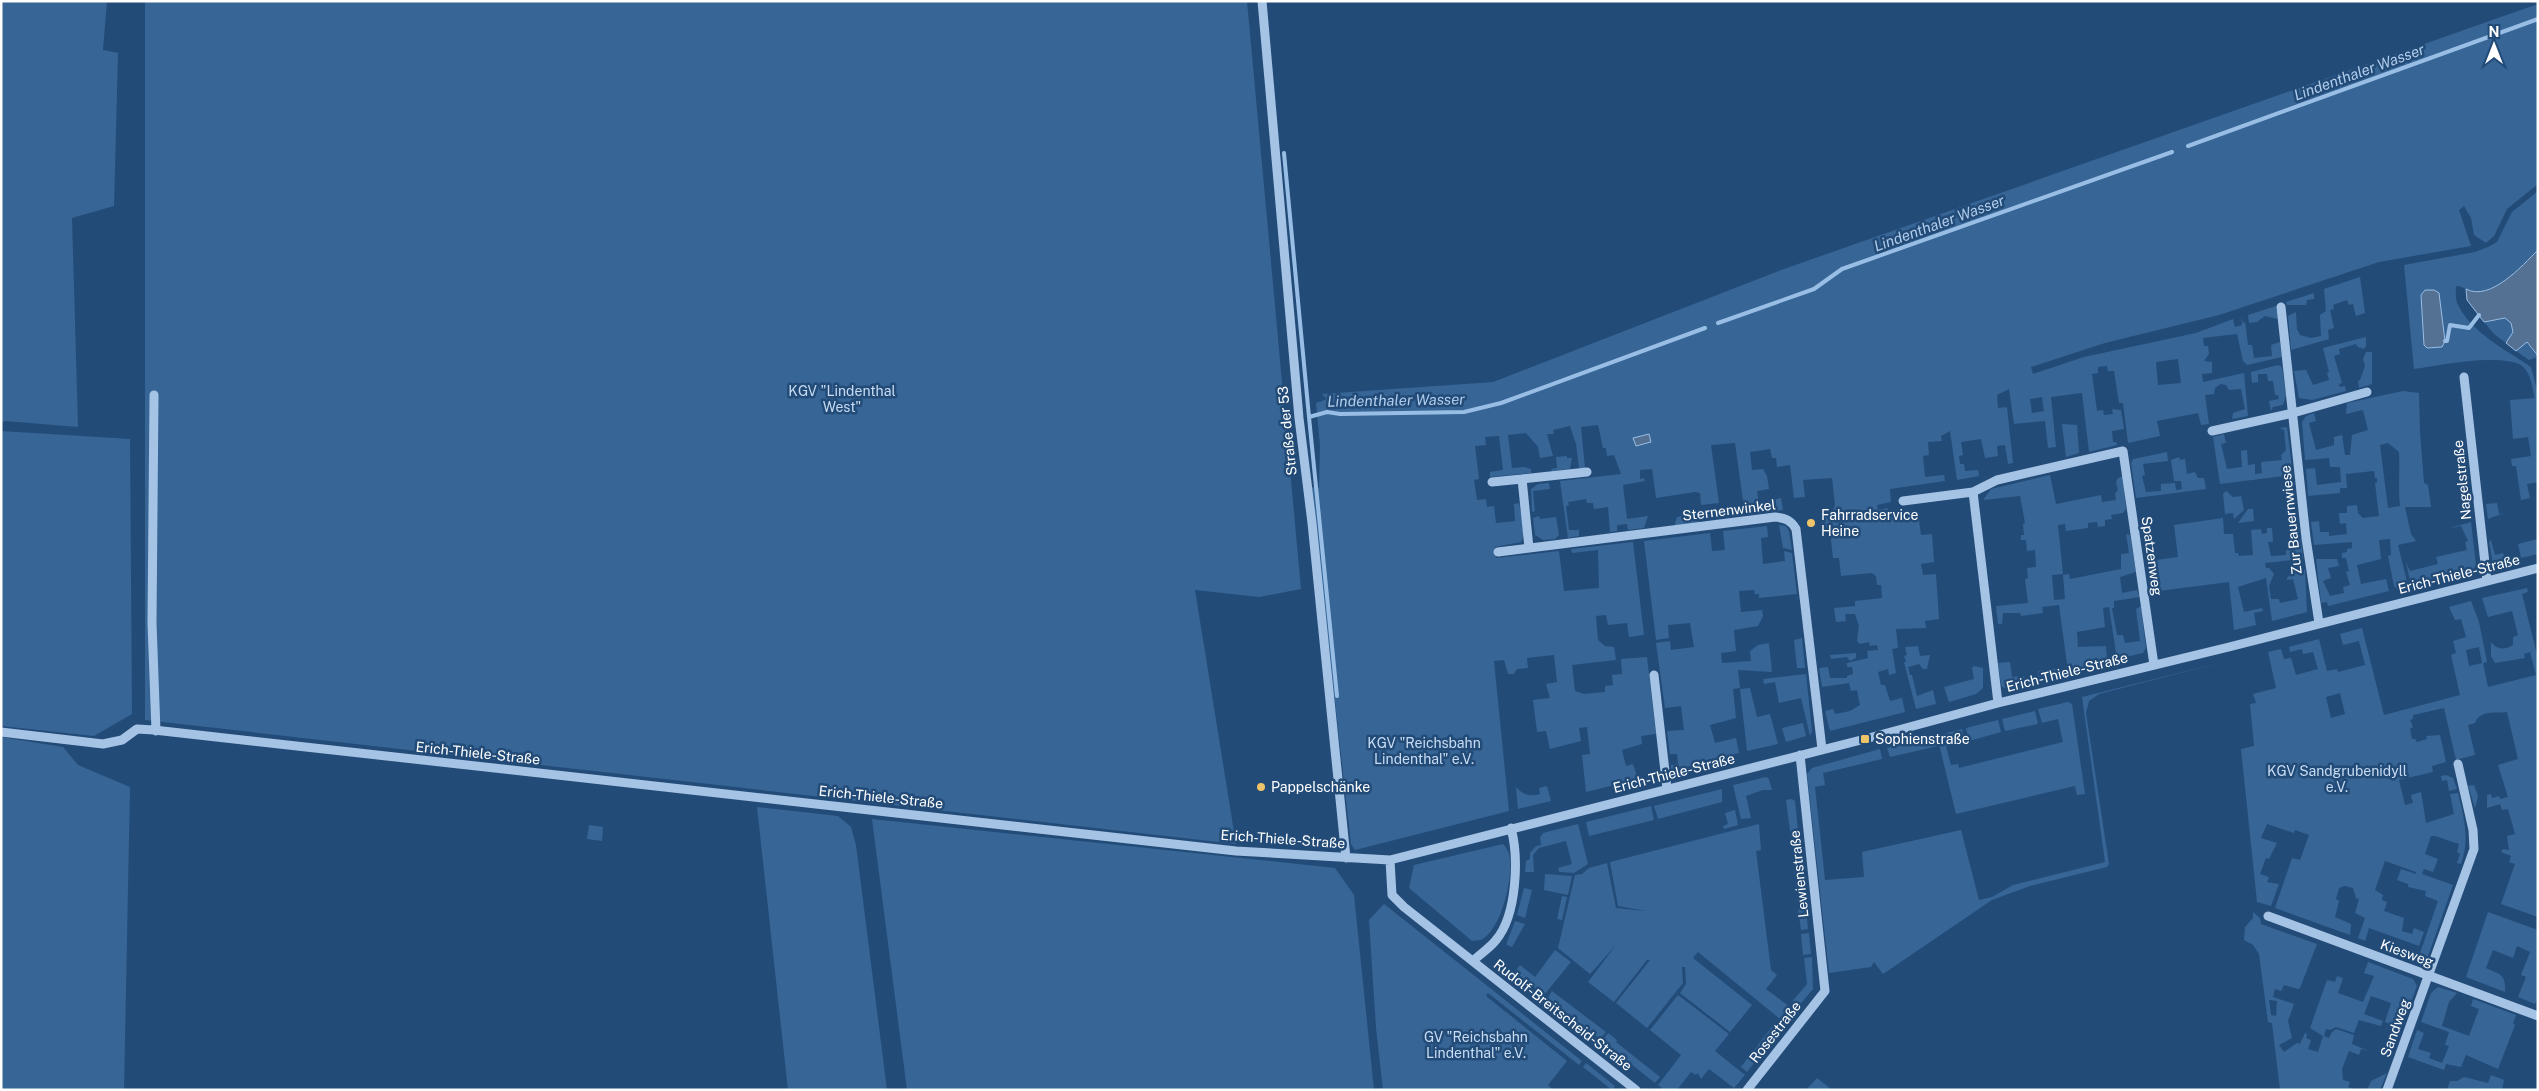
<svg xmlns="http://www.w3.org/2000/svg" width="2539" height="1091" font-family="'Public Sans',sans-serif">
<rect width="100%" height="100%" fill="#234b78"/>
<path fill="#366596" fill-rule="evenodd" d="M1 1H107L103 50 118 53 114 206 72 218 78 427 5 421 1 423Z
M145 1H1247L1301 589 1259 597 1195 590 1236 844 145 720Z
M2538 4V184L2507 209 2494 236 2486 243 2474 235 2471 218 2464 206 2459 210 2471 246 2379 262 2219 315 2105 343 2031 367 2033 374 2084 357 2196 333 2233 319 2235 327 2242 325 2241 316 2243 323 2245 322 2248 345H2252L2254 358 2272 356 2271 345 2280 342 2282 357 2247 365 2243 361 2237 334 2203 338 2204 346H2208L2209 354 2204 361 2212 362V373L2202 374 2203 382 2244 373 2248 416 2232 419 2233 413 2245 409 2241 389 2229 390 2226 385 2221 384 2215 388 2214 394 2205 395 2209 424 2201 425 2198 413 2157 421 2160 436 2128 443 2123 403H2119L2114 371H2108L2107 366 2098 367V373L2092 374 2097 411 2103 410 2104 415 2113 414 2112 409 2121 410 2124 429 2112 431 2113 442H2116L2117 445 2089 452 2082 393 2051 397 2056 447 2048 448 2045 421 2014 424 2009 389 1997 395 1998 408 2007 407 2013 463 2008 464 2005 445 1997 446 1998 456 1985 458 1981 439 1961 442 1963 455 1959 456 1960 464H1964L1965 471 1978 470 1979 476 1957 480 1950 431 1941 436 1942 441 1928 442 1929 455 1923 456 1925 477 1944 475 1945 481 1890 489 1891 502 1877 505 1878 510 1888 508 1890 516 1918 513 1921 535 1932 534 1934 562 1921 564 1923 575 1936 574 1939 619 1925 621 1926 628 1896 629 1898 648 1892 649 1896 673 1889 675 1888 669 1878 672 1881 685H1885L1890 701 1902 698 1905 712 1830 731 1825 711 1833 709 1835 714 1850 711 1860 705 1857 690 1851 691 1849 683 1822 687 1819 668 1828 667 1830 678H1847V676L1853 674 1852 667H1847V663L1868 658 1867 651 1878 650 1877 645 1870 646 1869 642 1860 644 1857 641 1859 626 1855 614H1845L1846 621 1836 622 1834 608 1855 606V601L1882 598 1881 585H1877L1876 576 1872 573 1841 576 1839 558H1833L1830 531H1822L1820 515 1832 513 1835 505 1832 478 1803 480 1805 497 1794 498 1790 465 1777 467 1776 458H1772L1770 449 1750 452 1752 470 1763 469 1767 476 1769 489 1757 491 1759 503 1781 498 1783 510 1745 515 1735 443 1711 445 1719 503 1701 505 1700 493 1695 492 1656 498 1652 469 1640 470V479L1644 478 1645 481 1623 485 1627 519 1648 516 1644 528 1628 530 1627 524 1617 525V531L1610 532 1608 507 1594 509 1593 503H1587L1586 499 1568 502 1569 505 1566 506 1569 530H1579V536L1568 538 1560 481 1621 474 1614 455 1607 456 1606 448H1603L1598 425 1581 427 1585 468H1579L1576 444 1570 426 1553 430 1554 434H1547L1553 456 1540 458 1538 447 1526 433 1508 435 1512 468 1524 467 1531 469V473L1490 477V472L1503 470 1499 436 1485 437 1486 445 1475 446 1479 479 1474 480 1477 500 1486 499 1487 507 1494 506 1496 523 1515 521 1514 504 1519 503C1521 514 1527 532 1521 542L1495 547 1496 558 1559 551 1564 591 1599 588 1598 550 1572 553 1571 549 1633 542 1644 635 1629 637 1627 623 1608 625 1606 615 1596 616 1598 640 1605 646 1614 647 1616 660 1572 665 1575 691 1584 694 1605 692V686L1613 685 1612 675 1622 674 1621 659 1647 657 1656 734 1641 736 1642 744 1622 750 1626 766 1633 764 1638 779 1586 792 1582 755 1590 754 1587 727 1579 728 1581 741 1550 749 1546 731 1537 732 1533 700 1550 698 1546 684 1557 682 1554 655 1527 658 1528 668 1517 669 1514 674H1508L1504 660 1494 661 1509 811 1355 850 1351 844 1311 487 1319 488 1320 445 1316 403 1327 399 1322 394 1493 382 1784 269ZM2178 359 2181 383 2158 385 2156 362ZM2042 397 2044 411 2032 413 2030 399Z
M2538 191V250C2523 265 2497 294 2474 292 2467 292 2463 285 2456 286 2456 292 2455 299 2458 305 2472 333 2506 350 2531 367L2538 393V482L2527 484 2530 498 2521 500 2516 466H2512L2511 459 2531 456 2528 437 2513 439 2510 400 2535 398C2532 387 2531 370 2519 364 2496 354 2439 365 2414 369L2404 265 2475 252 2488 247 2497 242 2512 212Z
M2360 277 2365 313 2356 316 2353 304 2349 305 2347 300 2333 305 2334 309 2330 310 2334 328 2328 330 2329 339 2291 350 2288 316 2296 312 2297 329 2300 335 2311 338 2321 336 2320 315 2326 311 2324 289Z
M2314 293V299L2307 300 2306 305H2287L2286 302Z
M2276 306 2278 319 2265 316 2257 322 2249 323 2248 315Z
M2505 318 2511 323 2513 332 2506 343 2494 334 2484 322Z
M2366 337V346L2364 349 2358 347 2356 344 2339 349 2340 354 2334 356 2342 383 2339 384 2340 387 2345 386 2346 391 2312 400 2299 398 2294 371 2306 370 2313 385 2329 380 2327 373 2329 372 2323 348Z
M2526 342 2538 357 2529 360 2516 351Z
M2366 352H2372V384L2359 388 2358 381 2360 380 2365 366 2363 359Z
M2278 365 2282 367 2286 395 2283 405 2273 407 2271 411 2269 401 2279 399 2278 395H2275L2273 381H2268L2267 374H2258V382L2252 383 2251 372Z
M2403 391 2419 393 2420 432 2424 483 2428 485 2431 507H2405L2411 534 2416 541 2398 545 2408 586 2397 589 2394 586 2388 556 2391 555 2390 539 2379 540 2381 559 2357 565 2361 584 2386 579 2389 591 2328 606 2327 602 2321 603 2316 559H2337L2339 566 2328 568 2331 578 2323 581 2330 596 2344 593 2343 587 2350 585 2346 572 2349 571 2346 558H2342V553L2347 552V549L2352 548V542L2314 545 2311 522 2319 521 2320 532H2329V536L2347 534 2346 523 2340 524 2339 513H2347V506L2357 505 2358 513 2363 518 2379 516 2375 483H2377V478H2375L2374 471 2346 474 2347 488H2340V493L2308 496 2306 469 2315 468 2317 485 2341 482 2340 467H2330L2329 458 2305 460 2302 422 2306 416 2314 413 2316 421 2309 423 2316 450 2334 445V437L2342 435 2345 455H2350L2352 435 2368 430 2363 410 2346 414 2347 403ZM2388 443 2399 452C2400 471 2398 488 2400 506L2388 508 2380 445Z
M2062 424 2077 425 2079 453 2066 457Z
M2287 427 2293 475 2220 484 2213 437 2224 434 2226 443 2221 444 2227 469 2242 467 2241 451 2247 450 2248 465 2255 464V474L2262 473 2261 462 2282 460 2281 455 2286 450 2284 430 2279 428Z
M1 431 130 439 132 714 94 736 1 726Z
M2167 452 2168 461 2143 464 2145 475 2142 476 2146 492 2161 491V484L2175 483 2176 490 2182 489 2181 481H2174L2171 460 2179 457 2180 460 2185 459 2187 474 2195 472 2198 478H2204L2206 489 2136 498 2131 463 2133 459Z
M1567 456V458H1572L1570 469 1552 471 1551 469 1557 468 1556 457Z
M2050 475 2056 504 2101 495 2102 502 2116 500 2115 494 2118 490 2116 482 2118 478 2123 476 2126 509 2123 513 2111 515 2112 519 2105 520V526L2098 527 2097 522 2088 523V528L2066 531 2065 524 2058 525 2063 574 2052 575 2054 600 2065 599 2063 575 2069 574 2070 579 2121 569V554L2129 553 2126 534 2130 535 2136 572 2120 577 2122 593 2137 590 2140 597 2114 601V608H2112L2117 635H2123L2125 643 2140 641 2136 609 2141 606 2146 648 2143 653 2117 659 2109 607 2103 608 2105 627 2077 632 2078 647 2106 646 2107 661 2068 671 2059 605 2042 607 2043 613 2021 616 2020 613H2003L2002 624H1998L1996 606 2028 603 2025 579 2028 578 2027 568 2036 567 2035 550 2027 551 2026 540H2021V535H2024L2023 524 2025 523 2020 496 1983 500 1991 489Z
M1549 483 1550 489 1533 491 1535 511 1532 512 1531 489 1538 484Z
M2226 491 2233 497 2241 496 2244 510 2234 519 2233 513 2225 514 2223 494Z
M2497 503 2499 514 2504 513 2488 519 2486 504Z
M2248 509H2253L2254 521 2238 523Z
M1690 515 1701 523 1674 527 1677 517Z
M1539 516 1540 519 1556 517 1559 535 1555 539 1543 540 1535 535 1533 518Z
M2223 518 2224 534H2233L2235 553H2238L2239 556 2253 555 2251 530 2261 529 2262 534 2267 533V528H2272L2273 542H2268L2271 556 2286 555V550L2293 549 2292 540 2301 539 2303 559 2265 563 2266 568H2269L2274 574 2269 586 2271 599H2279L2280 603 2298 599 2293 579 2287 580V578L2295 569 2305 570 2307 612 2272 621 2266 578 2238 587 2244 612 2262 608 2263 611 2254 613 2256 625 2234 630 2229 582 2151 592 2144 538 2152 537 2156 560 2178 557 2174 525Z
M2471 522 2476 565 2473 570 2411 585 2406 562 2410 571 2438 564 2436 557 2467 550 2465 542 2468 541 2461 526 2450 528Z
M1779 525 1786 526 1789 531 1792 550 1783 548Z
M1767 526 1768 537 1761 538 1763 564 1785 561 1784 551 1792 553 1797 594 1759 598V594H1755L1754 590 1739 591 1741 612 1762 610 1763 616 1758 626 1734 630 1736 651 1721 653 1722 663 1751 661 1750 651 1758 645 1769 643 1772 672 1738 670 1740 688 1733 689 1736 718 1710 725 1715 743 1736 738 1739 753 1671 771V765L1678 764 1677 754H1670L1667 731 1684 730 1681 706 1665 708 1656 643 1670 641 1671 650 1694 647 1690 623 1668 625 1669 638 1656 640 1644 541 1710 533 1712 551 1725 550 1723 531Z
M2538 539V554L2521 558 2518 544Z
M2491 540 2495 555 2503 553 2506 563 2493 564 2489 542Z
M2527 588 2528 592 2522 594 2538 659V917L2501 904 2515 864 2509 862 2511 856 2501 852 2503 849 2509 850 2507 836 2515 834 2508 809 2502 810 2500 804 2487 808V795L2491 794 2492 798 2499 796 2500 799 2508 797 2498 765 2518 759 2507 712C2494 714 2481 709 2475 723L2468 725 2475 755 2456 760 2444 708 2413 715V719L2410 720 2413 727 2410 729 2412 739H2415L2417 742 2427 739 2426 736 2440 735 2446 762 2432 766 2433 772 2399 780 2405 805 2413 803 2411 795 2421 792 2426 823 2454 814 2450 794 2458 793C2464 818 2470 839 2461 864L2457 863 2460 854 2457 852 2459 844 2435 836H2431L2425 854 2438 859 2433 872 2424 869 2422 874 2453 885 2426 962 2420 965V959H2418L2438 901 2425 896 2426 891 2408 887V884L2397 880 2401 869 2416 874V872L2385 861 2375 890 2383 895 2382 900 2387 902 2384 911 2404 918 2402 931 2412 934 2414 928 2424 932 2419 946 2369 928 2365 941 2358 938 2365 918 2355 913 2359 899 2356 898 2353 888 2345 886 2339 888 2336 899 2339 901 2335 917 2351 924 2350 935 2275 908 2292 858 2300 860 2309 835 2295 830 2294 833 2267 824 2261 838 2277 843 2269 859 2266 858 2260 874 2269 877 2267 882 2279 884 2271 906 2257 902 2241 749 2254 746 2250 704 2256 703 2253 694 2276 688 2268 652 2281 649 2284 659 2291 658 2296 675 2318 669 2313 652 2303 654 2302 649 2290 652 2289 647 2319 639 2327 671 2337 669 2338 672 2365 665 2359 641 2343 645 2340 634 2362 628 2384 715 2460 695 2451 655 2456 653 2453 641 2466 637 2461 619 2455 620 2449 607 2471 601 2479 622 2487 662 2483 663 2488 687 2536 675 2530 652 2524 654 2525 658 2495 663 2491 656V642C2497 650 2505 650 2513 645V637L2518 635 2512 611 2488 617 2482 598ZM2479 647 2482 663 2469 666 2466 650ZM2340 693 2345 714 2331 718 2326 697Z
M1802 638 1805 668H1797L1794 640Z
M1918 646 1920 656 1930 655 1927 669H1923L1919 664 1908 667 1910 675H1912L1917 696 1933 690 1936 704 1916 709 1904 662H1906L1904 656 1907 655 1905 647Z
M1856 653V658L1850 661 1847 657 1831 659 1830 655Z
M2227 661 2099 694 2089 701 2086 713 2109 864 2107 867 2030 886 1992 900 1883 974 1874 962 1871 967 1829 973 1807 774 1812 768 1880 749 1882 759 1823 773 1825 785 1815 787 1825 880 1864 877 1862 852 1961 830 1979 900 1992 897 2013 885 2105 862 2082 697Z
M2010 662 2012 677 2024 676 2025 682 2004 688 2001 685 1998 663Z
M1974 666 1983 668V688L1976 694 1949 702 1944 687 1974 679 1972 668Z
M2060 668 2059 675 2039 679 2038 671Z
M1806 674 1812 731 1810 736 1801 698 1779 703 1775 682 1764 684 1763 679Z
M1750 688 1757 717 1770 714 1778 744 1747 751 1740 689Z
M2068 702 2072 704 2085 794 2077 795 2075 786 1956 814 1938 740 1943 738V734L1962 729 1965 741 1946 746 1951 765 1958 764 1959 768 2063 742 2058 719 2042 723 2038 709Z
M2035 711 2038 724 2005 731 2002 719Z
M1998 720 2001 732 1969 741 1966 728Z
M1803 723 1806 736 1786 742 1782 728Z
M1 737 63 747 78 765 130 787 124 1090H1Z
M1931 737 1932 741 1936 740 1938 746 1890 757 1887 748Z
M2446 775 2453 778 2457 789 2449 791 2447 780 2442 781 2441 776Z
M1766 777 1769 779 1772 790H1763L1746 796 1751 818 1741 819 1733 785Z
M2474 785 2478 796 2475 808 2468 786Z
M1547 786 1551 801 1518 809 1516 787C1523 795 1530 797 1540 794L1539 788Z
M1722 789V802L1658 819 1654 806Z
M1792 799 1795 801 1798 830 1790 831 1786 800Z
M1651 806 1654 820 1589 836 1586 822Z
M757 807 838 816 851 827 856 845 887 1090H788Z
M1735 810 1738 825 1724 829 1723 826 1728 824 1725 813Z
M872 819 1335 868 1354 895 1374 1090H907Z
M1578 824 1588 864 1574 873 1559 872 1558 868 1572 864 1566 841 1539 848 1533 855 1534 872H1525L1526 861 1530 859V853L1536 846 1541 845 1540 838 1543 833Z
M1759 824 1761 850 1756 851 1771 970 1777 975 1766 989 1795 1011 1785 1023 1698 952 1693 958 1752 1005 1730 1032 1680 993 1686 984 1685 967H1682L1683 983 1647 1028 1616 1003 1650 960H1647L1614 1002 1588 982 1616 945 1590 974 1558 948 1575 875 1582 874 1589 868 1607 863 1616 908 1646 911 1618 906 1610 862Z
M589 825 603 827 602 841 587 839Z
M1798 834 1800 855 1793 856 1790 835Z
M1503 844C1505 846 1508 850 1509 854 1514 876 1502 929 1481 940L1472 941 1409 888 1414 865Z
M1801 858 1803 879 1795 880 1793 859Z
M1545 874 1572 876 1568 895 1544 890Z
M1804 883 1806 905H1798L1796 884Z
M1524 888 1532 890 1525 918 1517 915Z
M1562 896 1567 897 1562 920 1557 919Z
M1384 904 1582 1061 1579 1065 1488 993 1486 996 1567 1061 1548 1085 1553 1090H1383L1376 1028 1369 920Z
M1806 908 1808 929 1801 930 1798 909Z
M2253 912 2260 918 2261 924 2317 944 2300 988 2298 989 2284 985 2281 991 2275 989 2273 997 2294 1004 2288 1021 2292 1038 2279 1045 2284 1052 2297 1043 2300 1044 2305 1033 2307 1034 2306 1038 2311 1040 2308 1049 2318 1052 2323 1036 2310 1028 2327 980 2335 982 2337 976 2343 978 2338 993 2363 1002 2374 976 2364 973 2368 962 2413 979 2417 986 2401 1028 2385 1022 2391 1003 2371 996 2364 1014 2383 1021 2381 1026 2359 1020 2354 1033 2336 1027 2330 1030 2326 1029 2324 1036 2329 1038 2332 1032 2336 1029 2354 1035 2352 1044 2369 1051 2361 1049 2359 1055 2349 1051 2342 1069 2343 1080 2350 1082 2348 1087 2355 1090H2280L2272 1023 2268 1022 2259 954 2253 945 2244 940 2245 927 2253 918ZM2269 1000 2277 1001 2276 1016 2271 1015Z
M2488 912 2538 930V997L2535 1004 2518 997 2526 977 2521 975 2530 952 2517 946 2513 958 2493 950 2486 968C2500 975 2506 973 2505 992L2466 977Z
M1515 921 1525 924 1512 947 1507 945V942Z
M1809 933 1811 954 1803 955 1801 934Z
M1555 950 1571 962 1544 995 1515 972 1520 965 1535 977Z
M1812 957 1813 989 1797 1008 1791 1003 1807 984 1804 958Z
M2438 987 2457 993 2449 1002 2442 1026 2469 1036 2479 1009 2471 1006 2473 999 2516 1015 2513 1023 2515 1025 2498 1069 2466 1055 2461 1067 2446 1064 2444 1070 2408 1057 2417 1030 2424 1033 2418 1049 2431 1053 2429 1058 2442 1063 2449 1046 2445 1045 2449 1032 2421 1022 2431 993Z
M1552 991 1606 1032 1600 1039 1548 998Z
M1678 995 1729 1034 1715 1051 1745 1075 1734 1088 1709 1069 1701 1079 1698 1073 1696 1075 1691 1072 1677 1090H1664L1658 1085 1681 1055 1650 1030Z
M1775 1023 1782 1028 1747 1072 1741 1067Z
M1608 1033 1617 1040 1616 1042 1660 1077 1655 1083 1602 1041Z
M1586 1063 1615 1086 1612 1090 1583 1067Z
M2387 1073 2380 1090H2367L2371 1081Z
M2491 1075 2504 1080 2502 1090H2447L2450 1081H2457L2464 1077 2488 1083Z
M1817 1078 1832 1090H1806Z"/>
<path fill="#547193" stroke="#99bee5" d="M2538 250V356L2527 342 2516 351 2506 343 2513 332 2511 323 2505 318 2484 322 2467 300 2466 289C2490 302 2522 266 2538 250Z
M2425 290H2434L2439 293 2445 341 2442 347 2427 348 2424 345 2421 295Z
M1649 434 1651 442 1636 446 1633 438Z"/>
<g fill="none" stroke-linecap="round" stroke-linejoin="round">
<path stroke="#99bee5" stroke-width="4" d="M2188 146 2538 19
M1284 153 1309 417 1327 412 1340 414 1464 412 1501 403 1705 328
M1718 323 1814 289 1842 269 2172 152
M2445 341H2447L2450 325 2469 328 2479 315
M1309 417 1337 696"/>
<path stroke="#a5c3e4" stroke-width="9" d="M1262 1 1299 418 1312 523 1346 858
M2281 307 2306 538 2319 623
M2464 377 2487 581
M154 395 152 623 156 731
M2212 431 2293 413 2367 392
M1492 482 1522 479
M1973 492 1998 703
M1903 501 1973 492 1997 480 2123 451 2154 665
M1529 548 1522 479 1587 472
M1498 552 1775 517C1785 518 1791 520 1796 529L1822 749
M1654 675 1667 789
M1 732 103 744 122 740 137 729 154 730 1236 851 1390 860 1865 739 1998 703 2229 647 2538 568
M1390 860 1392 895 1404 907 1636 1090
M2268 916 2538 1016
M1473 961C1480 954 1490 948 1496 940 1517 915 1519 858 1511 828
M1747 1090 1825 991 1800 755
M2387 1090 2474 849 2473 830 2458 764"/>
</g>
<g fill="#efc468" stroke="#234b78" stroke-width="2">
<circle cx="1811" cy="523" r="5"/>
<rect x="1860" y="734" width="10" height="10" rx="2.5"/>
<circle cx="1261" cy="787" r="5"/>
</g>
<g text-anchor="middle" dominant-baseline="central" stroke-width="5" stroke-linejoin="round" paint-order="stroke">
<g font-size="14" fill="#c7dcf3" stroke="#234b78">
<text x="842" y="391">KGV "Lindenthal<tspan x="842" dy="16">West"</tspan></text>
<text x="1424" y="743">KGV "Reichsbahn<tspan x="1424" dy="16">Lindenthal" e.V.</tspan></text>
<text x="2337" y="771">KGV Sandgrubenidyll<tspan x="2337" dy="16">e.V.</tspan></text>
<text x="1476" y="1037">GV "Reichsbahn<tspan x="1476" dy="16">Lindenthal" e.V.</tspan></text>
</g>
<g font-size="14" fill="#fff" stroke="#234b78">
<text transform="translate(1287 431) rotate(-96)">Straße der 53</text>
<text transform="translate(2462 480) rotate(-96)">Nagelstraße</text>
<text transform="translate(1729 510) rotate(-7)">Sternenwinkel</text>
<text transform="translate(2291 520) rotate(-96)">Zur Bauernwiese</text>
<text transform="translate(2152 556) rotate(82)">Spatzenweg</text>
<text transform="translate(2459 574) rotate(-14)">Erich-Thiele-Straße</text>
<text transform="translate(2067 672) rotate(-14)">Erich-Thiele-Straße</text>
<text transform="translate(478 753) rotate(6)">Erich-Thiele-Straße</text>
<text transform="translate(1674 773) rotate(-14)">Erich-Thiele-Straße</text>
<text transform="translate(881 797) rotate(6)">Erich-Thiele-Straße</text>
<text transform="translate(1283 839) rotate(4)">Erich-Thiele-Straße</text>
<text transform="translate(1799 874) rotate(-96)">Lewienstraße</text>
<text transform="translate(2407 953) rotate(20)">Kiesweg</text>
<text transform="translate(1563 1015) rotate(38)">Rudolf-Breitscheid-Straße</text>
<text transform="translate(2395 1028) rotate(-70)">Sandweg</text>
<text transform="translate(1775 1032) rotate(-52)">Rosestraße</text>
</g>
<g font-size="14" fill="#fff" stroke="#234b78" text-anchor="start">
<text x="1821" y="515">Fahrradservice<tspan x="1821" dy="16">Heine</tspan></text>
<text x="1875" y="739">Sophienstraße</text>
<text x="1271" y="787">Pappelschänke</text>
</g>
<g font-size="15" font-style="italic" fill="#b0cdec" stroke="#234b78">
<text transform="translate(2359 72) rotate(-20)">Lindenthaler Wasser</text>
<text transform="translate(1939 223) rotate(-20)">Lindenthaler Wasser</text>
<text transform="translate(1396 400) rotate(-1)">Lindenthaler Wasser</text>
</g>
</g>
<rect width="2539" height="1091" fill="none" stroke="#ffffff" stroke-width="5"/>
<g transform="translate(2494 45)" stroke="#234b78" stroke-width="4" paint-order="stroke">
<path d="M0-4L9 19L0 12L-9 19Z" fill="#ffffff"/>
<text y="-8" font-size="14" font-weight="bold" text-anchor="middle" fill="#ffffff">N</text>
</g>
</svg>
